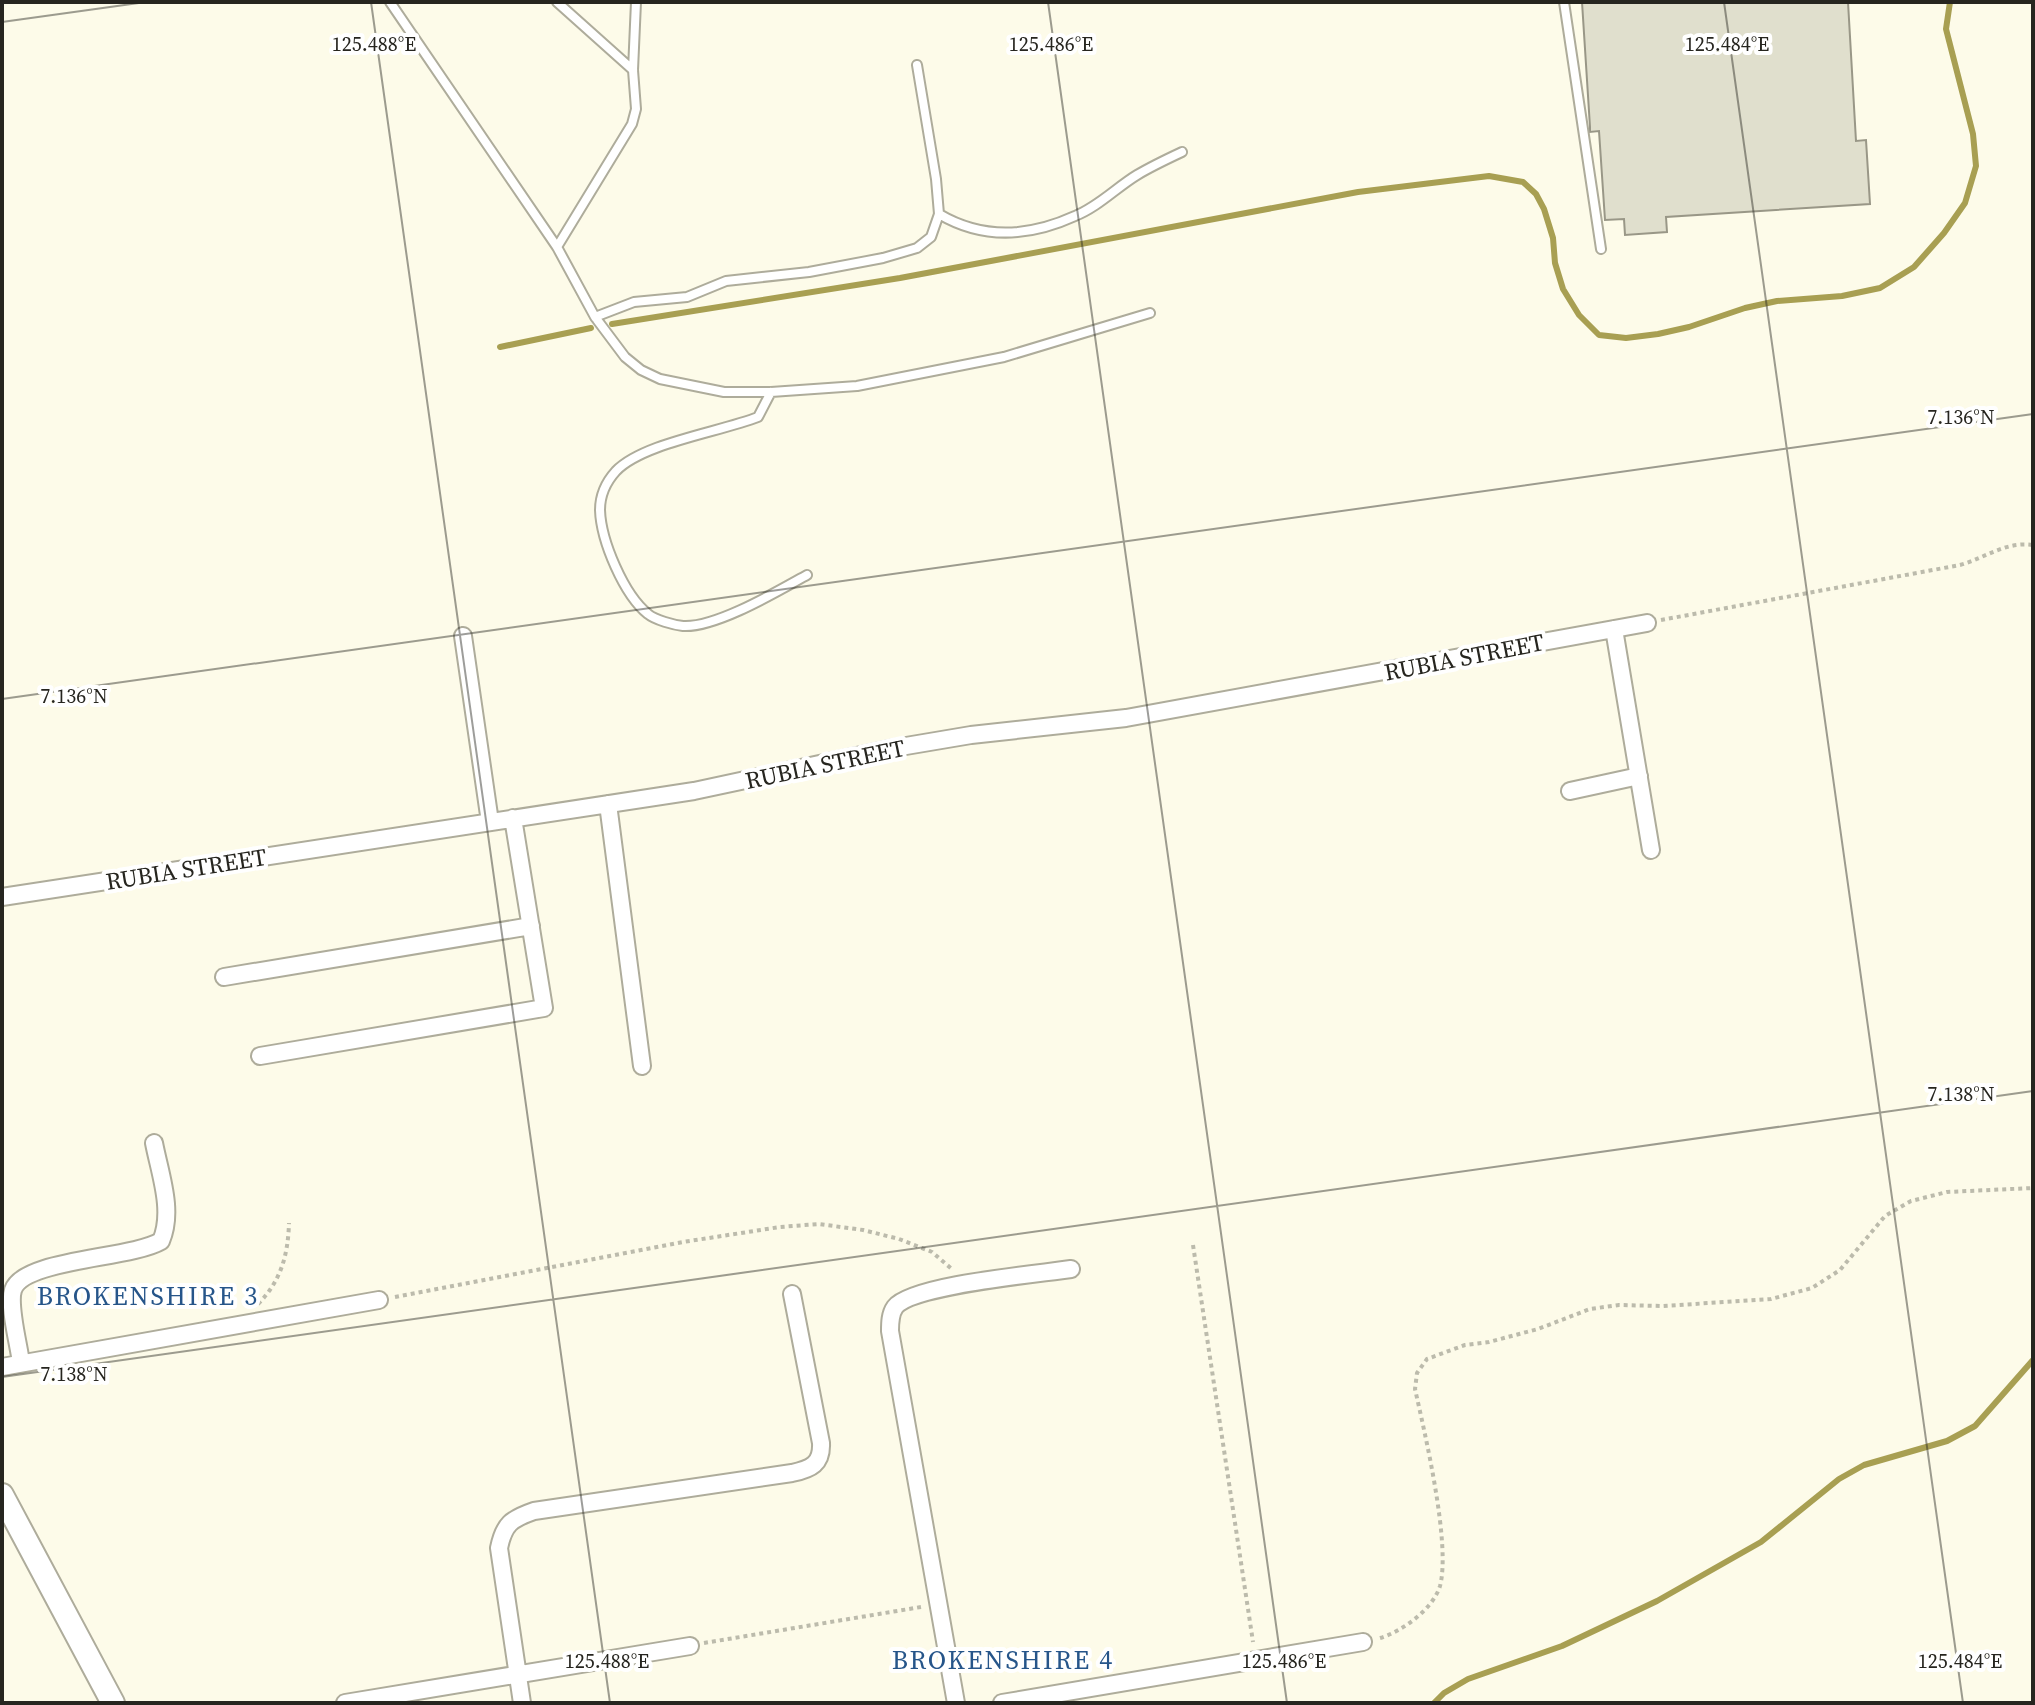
<svg xmlns="http://www.w3.org/2000/svg" width="2035" height="1705" font-family="'Source Serif 4',serif">
<rect width="100%" height="100%" fill="#fdfbe9"/>
<g fill="none" stroke-linecap="round" stroke-linejoin="round">
<path stroke="#a89f52" stroke-width="6" d="M612 324 900 278 1358 192 1489 176 1523 182 1536 194 1544 209 1553 238 1555 263 1563 289 1579 315 1599 335 1626 338 1658 334 1689 327 1745 308 1777 301 1842 296 1880 288 1914 267 1944 233 1965 203 1976 166 1973 134 1946 29 1950 2
M500 347 591 328
M1434 1703 1444 1693 1468 1679 1562 1646 1657 1601 1761 1542 1839 1479 1864 1465 1947 1441 1975 1426 2033 1360"/>
</g>
<path fill="#e0dfcd" stroke="#999787" stroke-width="2" d="M1582 2H1848L1856 141 1866 140 1870 204 1666 217 1667 232 1625 235 1624 219 1605 220 1599 131 1590 132V127Z"/>
<g fill="none" stroke-linecap="round" stroke-linejoin="round">
<defs>
<path id="lane" d="M390 2 557 247 595 317 625 357 641 370 660 379 724 392H771L857 386 1004 357 1150 313
M557 2 633 70
M1564 2 1601 249
M939 214C983 240 1029 237 1075 216 1098 207 1117 187 1137 175 1152 166 1167 159 1182 152
M557 247 632 124 636 109 633 70 636 2
M595 317 634 302 687 297 726 281 809 272 883 258 917 248 931 237 939 214 936 179 917 65
M771 392 758 417C720 432 643 443 616 471 606 482 600 496 600 510 601 541 624 595 648 614 655 620 674 625 683 626 716 628 778 591 807 575"/>
<path id="street" d="M1614 629 1651 850
M463 636 490 822
M1570 791 1639 776
M608 804 642 1066
M2 897 694 791 894 748 971 735 1126 718 1647 623
M224 977 531 926
M260 1056 544 1008 513 818
M21 1363C19 1345 8 1306 13 1290 23 1259 130 1259 161 1241 174 1211 160 1174 154 1143
M2 1367 379 1300
M345 1703 690 1646
M522 1703 499 1548C504 1524 511 1519 534 1511L792 1473C811 1469 822 1464 821 1443L792 1294
M956 1703 890 1331C890 1323 890 1314 895 1307 912 1285 1038 1274 1071 1269
M1002 1703 1363 1642"/>
<path id="secondary" d="M2 1495 113 1703"/>
</defs>
<use href="#lane" stroke="#aeac9b" stroke-width="12"/>
<use href="#street" stroke="#aeac9b" stroke-width="20"/>
<use href="#secondary" stroke="#aeac9b" stroke-width="26"/>
<path stroke="#bcbbac" stroke-width="4" stroke-dasharray="4 4" stroke-linecap="butt" d="M1661 620 1960 565C1985 558 2006 541 2033 545
M1193 1245 1253 1642
M395 1297 683 1242 780 1227 819 1224 863 1230 899 1239 932 1252 953 1270
M258 1304C281 1281 288 1255 289 1223
M1380 1638C1403 1631 1433 1609 1440 1586 1451 1544 1425 1434 1415 1389L1417 1373 1427 1359 1465 1345 1489 1342 1538 1329 1590 1309 1619 1305 1663 1306 1771 1299 1812 1288 1840 1270 1885 1216 1911 1201 1947 1192 2033 1188
M704 1643 921 1607"/>
<use href="#lane" stroke="#fff" stroke-width="8"/>
<use href="#street" stroke="#fff" stroke-width="16"/>
<use href="#secondary" stroke="#fff" stroke-width="22"/>
</g>
<path fill="none" stroke="#26251f" stroke-width="2" stroke-opacity="0.45" d="M371 2 610 1703M1048 2 1287 1703M1724 2 1963 1703M2 22 146 2M2 699 2033 414M2 1377 2033 1091"/>
<g text-anchor="middle" dominant-baseline="central" stroke-width="8" stroke-linejoin="round" paint-order="stroke">
<g font-size="24" fill="#26251f" stroke="#fff">
<text transform="translate(1464 657) rotate(-11)">RUBIA STREET</text>
<text transform="translate(825 764) rotate(-12)">RUBIA STREET</text>
<text transform="translate(186 869) rotate(-9)">RUBIA STREET</text>
</g>
<g font-size="26" letter-spacing="2" fill="#265589" stroke="#fff">
<text x="148" y="1296">BROKENSHIRE 3</text>
<text x="1003" y="1660">BROKENSHIRE 4</text>
</g>
</g>
<g font-size="20" text-anchor="middle" fill="#26251f" stroke="#fff" stroke-width="8" stroke-linejoin="round" paint-order="stroke">
<text x="374" y="51">125.488°E</text>
<text x="1051" y="51">125.486°E</text>
<text x="1727" y="51">125.484°E</text>
<text x="1961" y="424">7.136°N</text>
<text x="74" y="703">7.136°N</text>
<text x="1961" y="1101">7.138°N</text>
<text x="74" y="1381">7.138°N</text>
<text x="607" y="1668">125.488°E</text>
<text x="1284" y="1668">125.486°E</text>
<text x="1960" y="1668">125.484°E</text>
</g>
<rect width="2035" height="1705" fill="none" stroke="#26251f" stroke-width="8"/>
</svg>
